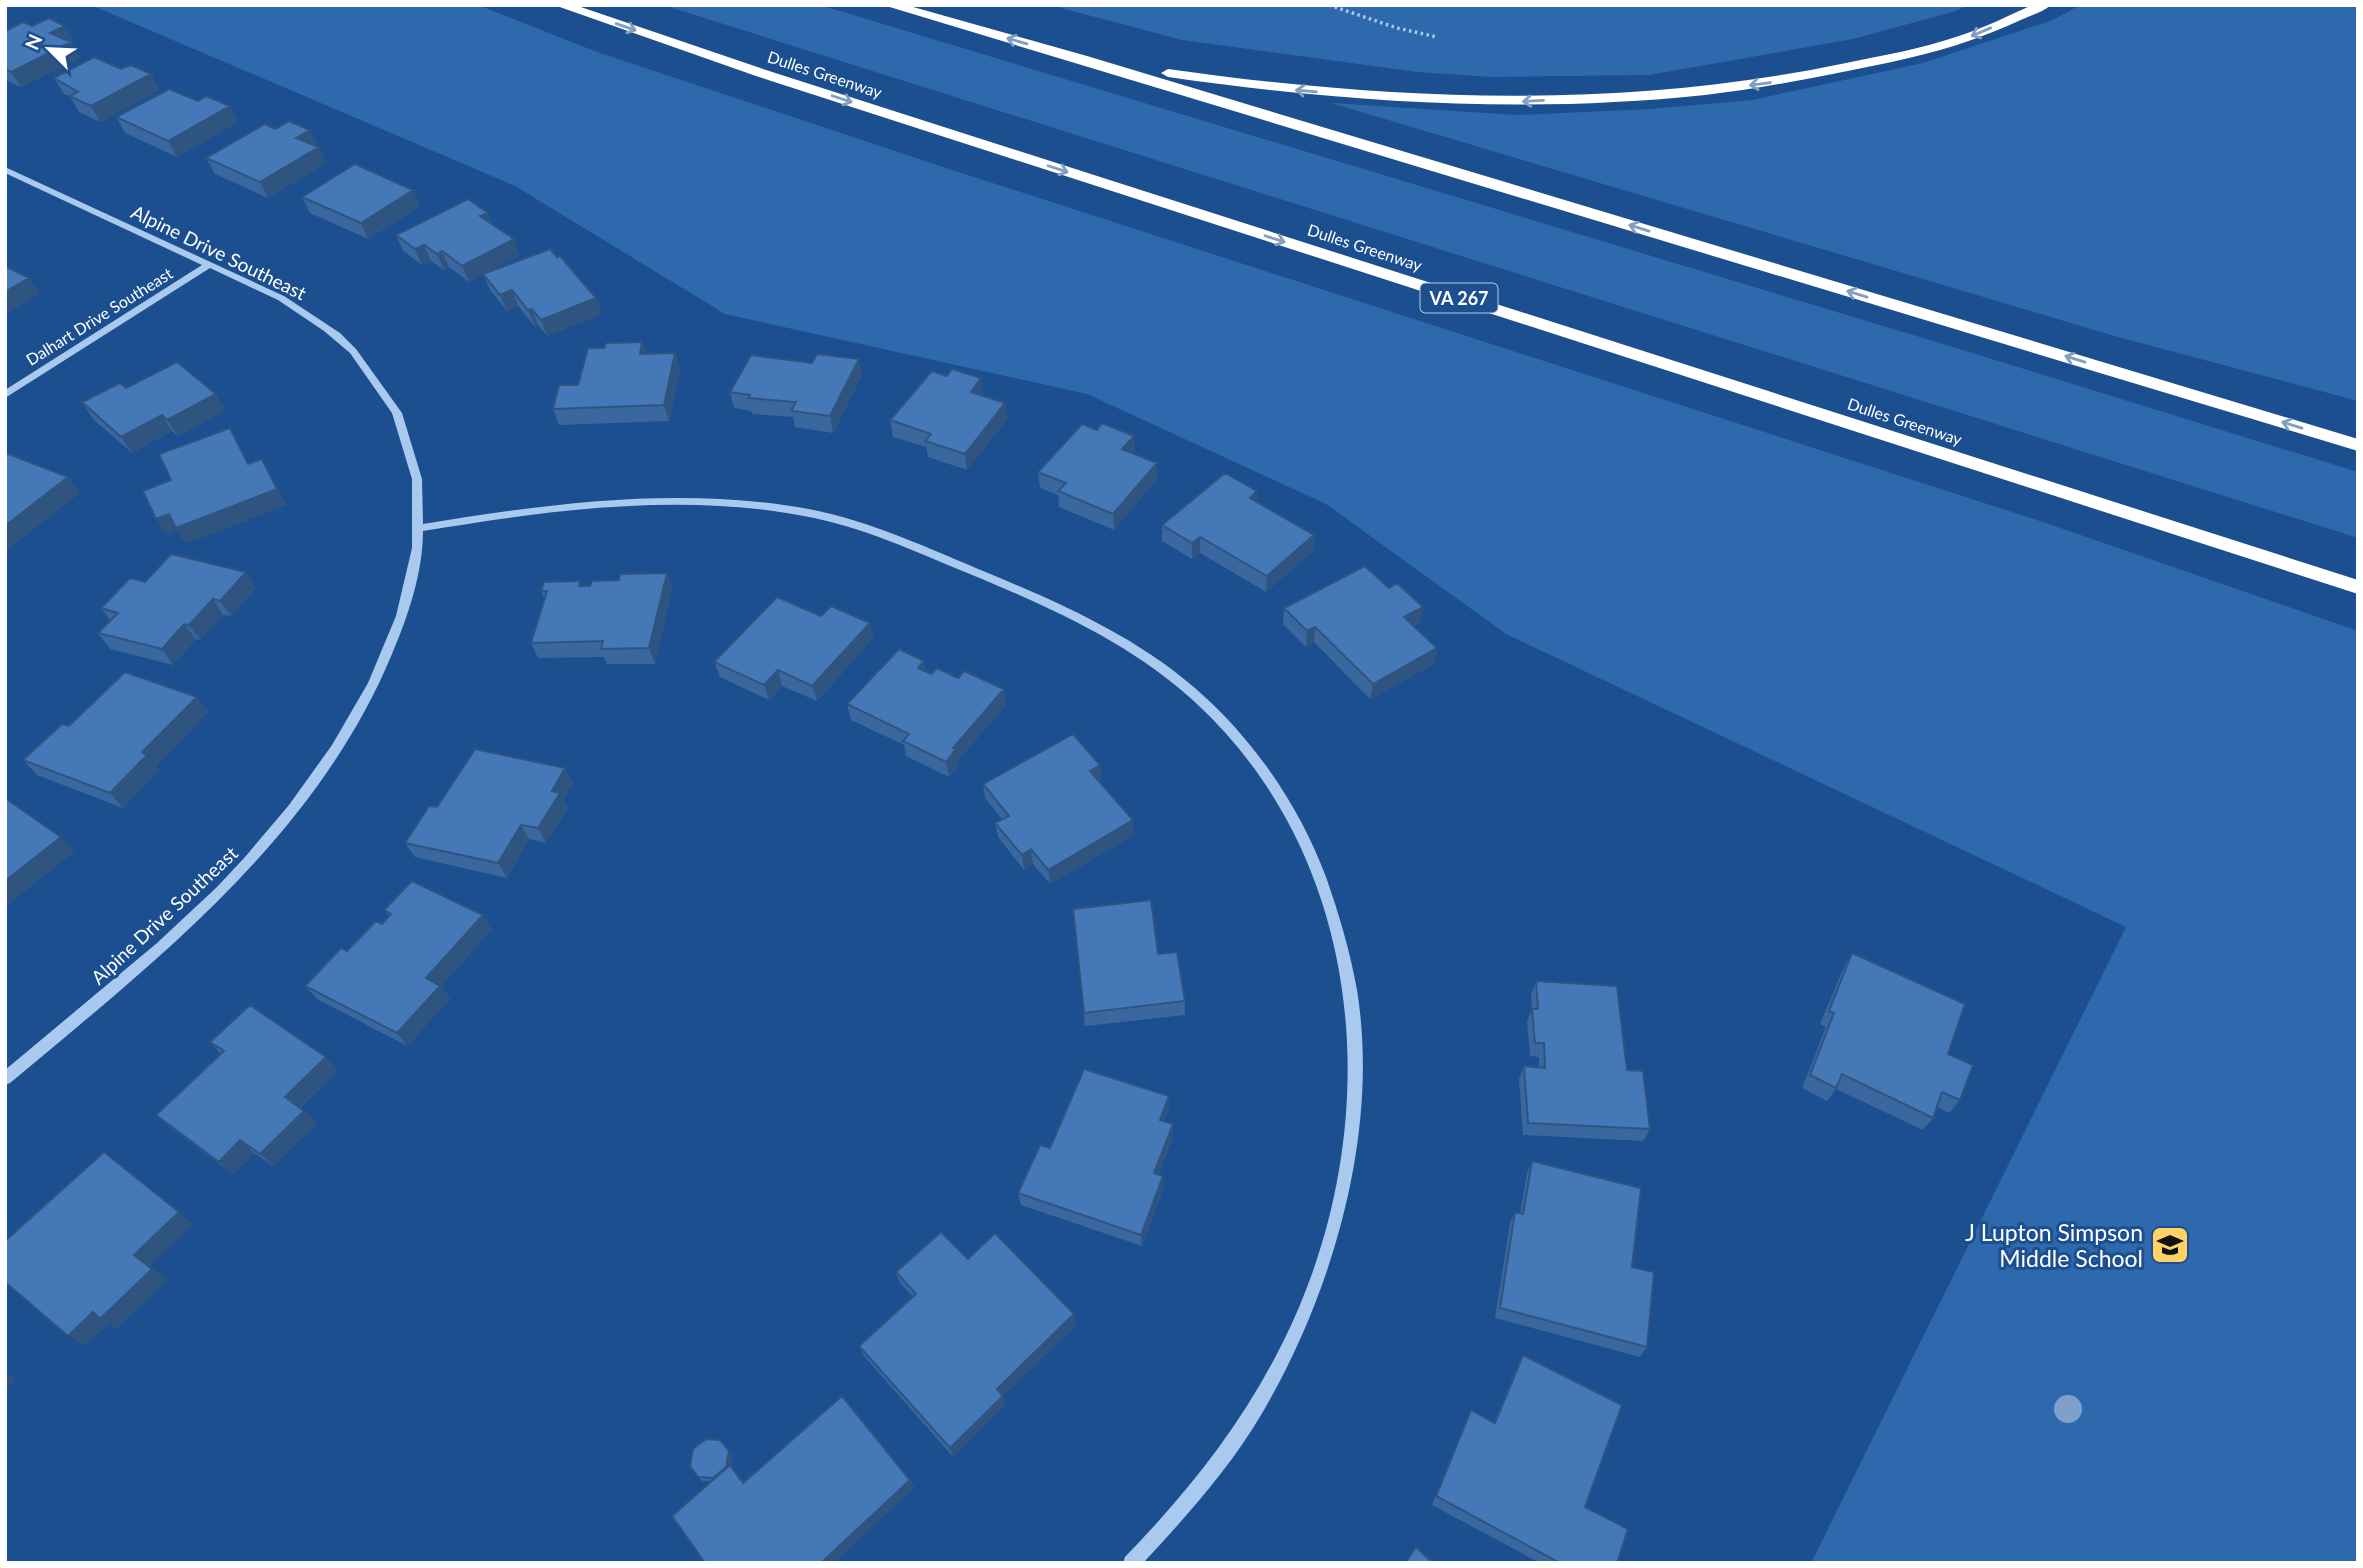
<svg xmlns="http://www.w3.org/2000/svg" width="2363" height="1568" font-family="Lato,sans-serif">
<rect width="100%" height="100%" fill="#1b4f8f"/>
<path fill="#2e69ad" d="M91 5H478L597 52 943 167 2043 522 2358 631V1563H1811L2126 927 1506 634 1326 504 1087 394 725 314 515 186Z
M663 5H820L1943 344 2358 472V538Z
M1050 5H1968L1956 11 1853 39 1649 75 1492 77 1417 72 1182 40Z
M2080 5H2358V401L2118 337 1331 103 1517 115 1651 109 1752 100 1923 63 2053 20Z"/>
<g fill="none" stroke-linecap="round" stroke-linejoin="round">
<path stroke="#a9c9ee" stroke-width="3.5" stroke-dasharray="2.5 3.5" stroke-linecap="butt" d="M1329 5 1397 28 1437 37"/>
<path fill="#a9c9ee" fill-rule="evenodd" d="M5 167 284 296 340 333 356 349 402 413 422 479 423 524C552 503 679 486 809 509 871 521 930 549 988 573 1065 605 1144 640 1206 698 1259 747 1301 810 1326 877 1339 914 1350 951 1357 990 1380 1132 1333 1293 1261 1415 1229 1469 1186 1517 1143 1563H1123L1125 1557C1188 1492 1243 1423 1283 1342 1386 1136 1372 867 1197 704 1136 647 1058 611 982 579 927 557 872 530 814 518 684 491 552 510 423 531 423 573 408 616 392 654 316 837 157 960 10 1083L5 1085V1070L157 943 217 887 245 857 289 805 332 745 368 683 396 616 412 548V479L392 413 350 353 324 331 278 300 210 268 5 398V390L202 265 5 173Z"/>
<path fill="#fff" fill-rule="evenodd" d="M554 5H575L766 70 2358 580V594L756 76Z
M883 5H906L1087 56 2358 439V451Z
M2032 5H2051C2043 12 2032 15 2023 19 1978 40 1935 53 1887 63 1827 75 1766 88 1705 95 1525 114 1347 103 1168 77L1161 73 1168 69C1392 101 1618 110 1841 64 1880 56 1921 49 1959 36 1984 28 2008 16 2032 5Z"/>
</g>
<circle fill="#7ea0ca" cx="2068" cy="1409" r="14"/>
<path fill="#3a679d" d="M32 26H65L74 41 71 43 80 58 21 87 5 80V31Z
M121 69 151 74 159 90 100 122 79 112 70 97 64 94 54 78Z
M116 117 238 122 177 157 125 133Z
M317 146 319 147 326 163 268 198 215 174 206 158 318 146Z
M302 197 420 206 368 239 310 213Z
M488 213 493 225 520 255 469 282 449 267 444 270 431 261 422 265 403 251 396 235Z
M483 274 602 314 547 336 538 325 535 327 518 306 507 311 490 290Z
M642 342 646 354 680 369 669 421 559 425 553 409 578 385 604 348Z
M862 375 833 433 795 427 793 417 752 414 751 411 734 408 730 392Z
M126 388 226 410 178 436 172 431 132 453 93 419 82 402Z
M983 395V396L1005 403 1007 419 967 470 928 457 926 447 893 437 890 420Z
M1135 452 1133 454 1157 479 1114 530 1059 507 1058 495 1040 488 1038 472Z
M1257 501 1314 535 1313 551 1266 592 1200 553 1192 559 1162 541V525Z
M667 573 672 589 655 664H607L604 657 538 658 531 643 544 598 541 591 590 586Z
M145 582 256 588 231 616 223 615 200 640 196 639 173 665 110 649 98 633 110 620 101 608Z
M1284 608 1420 623 1414 626 1437 648 1434 664 1370 699 1314 642 1306 647 1283 624Z
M821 616 870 623 873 638 817 701 782 686 769 700 720 677 714 662Z
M926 672 1006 705 958 760 959 764 949 777 906 756 904 745 851 720 847 704Z
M197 697 208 712 156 766 159 770 123 808 37 775 23 760 69 726Z
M1100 765 1101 780 1099 781 1134 835 1050 884 1033 864 1024 870 998 837 995 823 1002 819 985 798 983 784Z
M573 783 563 799 568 808 546 843 529 839 507 878 415 857 405 843 437 807Z
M1073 909 1158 954 1185 1001V1015L1085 1026Z
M384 910 492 929 441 986 450 999 407 1046 317 999 305 986 382 924 389 916Z
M1852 953 1948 1054 1960 1100 1949 1113 1937 1107 1933 1118 1923 1130 1836 1089 1827 1101 1802 1088 1826 1027 1820 1024 1844 967Z
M1536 981 1627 1070 1650 1129 1643 1141 1523 1135 1519 1079 1524 1066 1539 1067V1057L1530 1056 1527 1022 1532 1009 1531 995Z
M210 1042 338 1070 300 1108 317 1123 273 1166 254 1153 233 1174 170 1127 156 1115 221 1054Z
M1169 1109 1164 1121 1173 1137 1159 1174 1164 1187 1142 1246 1021 1205 1018 1193 1050 1148Z
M1532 1161 1632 1267 1647 1347 1640 1357 1495 1318 1510 1223 1515 1212 1520 1213 1527 1173Z
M968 1259 1076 1325 1003 1396 1005 1405 953 1457 864 1356 859 1346 913 1297 900 1283 896 1272Z
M1523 1355 1585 1507 1617 1563H1540L1432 1505 1471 1410 1494 1422 1518 1365Z
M720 1440 733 1455 731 1465 744 1482 910 1480 914 1488 702 1481 698 1477Z"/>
<path fill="#305480" d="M65 26 74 41 71 43 80 58 21 87 11 72 50 33Z
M151 74 159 90 100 122 91 106Z
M230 106 238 122 177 157 168 141Z
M310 130 318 146 304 154 296 138Z
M319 147 326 163 268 198 260 182Z
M413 190 420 206 368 239 361 223Z
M488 213 494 229 480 216Z
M514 239 520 255 469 282 462 266Z
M424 245 431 261 422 265 415 249Z
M442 251 449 267 444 270 437 254Z
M29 278 40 294 5 315V292Z
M512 290 518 306 507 311 500 295Z
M596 298 602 314 547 336 541 320Z
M532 309 538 325 535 327 528 310Z
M642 342 648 358 640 354Z
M675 353 680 369 669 421 664 405Z
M859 359 862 375 833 433 830 416Z
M981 378 983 395 973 408 971 392Z
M216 394 226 410 178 436 167 420Z
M1005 403 1007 419 967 470 965 454Z
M162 415 172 431 132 453 121 437Z
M230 428 239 444 257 480 248 464Z
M1134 436 1135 452 1123 465 1122 449Z
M262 459 287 505 186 544 177 531 167 535 156 519 169 514Z
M1157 463V479L1114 530 1113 514Z
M68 477 80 493 5 552V526Z
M1257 491 1256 507 1250 498Z
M1314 535 1313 551 1266 592 1267 576Z
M1200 537V553L1192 559V543Z
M246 572 256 588 231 616 220 601Z
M667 573 672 589 655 664 649 648Z
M213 599 223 615 200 640 189 625Z
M1423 607 1420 623 1401 632 1404 617Z
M870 623 873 638 817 701 812 686Z
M184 624 196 639 173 665 162 649Z
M1315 627 1314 642 1306 647 1307 631Z
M1437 648 1434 664 1370 699 1373 684Z
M924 661 927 676 918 668Z
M778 670 782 686 769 700 764 685Z
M1004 689 1006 705 958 760 959 764 949 777 946 762 953 748Z
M197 697 208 712 156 766 159 770 123 808 110 793 142 752Z
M1100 765 1101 780 1091 786 1090 771Z
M565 768 573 783 563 799 568 808 546 843 538 828 552 791Z
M1133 820 1134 835 1050 884 1048 870Z
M521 825 529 839 507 878 498 863Z
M61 837 75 851 5 907V881Z
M1031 849 1033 864 1024 870 1022 855Z
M483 915 492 929 441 986 450 999 407 1046 397 1033 426 978Z
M326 1057 338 1070 297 1110 285 1097Z
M1169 1096V1109L1160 1132V1120Z
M304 1111 317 1123 273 1166 260 1154Z
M1173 1124V1137L1155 1185 1154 1173Z
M240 1140 254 1153 233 1174 219 1162Z
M104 1152 193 1224 150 1266 168 1280 117 1329 109 1324 85 1346 68 1336 134 1255Z
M1163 1176 1164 1187 1142 1246 1141 1235Z
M1074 1314 1076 1325 1003 1396 1005 1405 953 1457 950 1448 997 1389Z
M5 1370 16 1380 5 1390Z
M729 1451 733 1455 731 1465 750 1491 717 1482 713 1478Z
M910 1480 914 1488 834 1563H821Z"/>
<path fill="#4478b7" stroke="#305480" stroke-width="2" d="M49 18 65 26 50 33 71 42 11 72 5 69V31L23 22 32 26Z
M94 57 121 69 131 65 151 74 91 106 69 96 78 92 54 78Z
M169 89 198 101 206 96 230 106 168 141 116 117Z
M289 121 310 130 296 138 319 147 260 182 206 158 265 124 275 129Z
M355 164 413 190 361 223 302 197Z
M468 199 488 213 480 216 514 239 462 266 442 251 437 254 424 245 415 249 396 235Z
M550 249 557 257 560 256 596 298 541 320 532 309 528 310 512 290 500 295 483 274Z
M5 266 29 278 5 292Z
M642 342 640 354 675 353 664 405 553 409 559 385H578L588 348H604L606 343Z
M817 354 859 359 830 416 791 411 796 402 748 398 750 395 730 392 751 355 812 363Z
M177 362 216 394 167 420 162 415 121 437 82 402 120 383 126 388Z
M952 369 981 378 971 392 1005 403 965 454 925 441 931 434 890 420 932 371 947 376Z
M1102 423 1134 436 1122 449 1157 463 1113 514 1058 491 1066 483 1038 472 1082 424 1097 430Z
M230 428 248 464 262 459 277 489 176 528 169 514 156 519 143 491 171 480 159 454Z
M6 453 68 477 5 526V454Z
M1225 473 1257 491 1250 498 1314 535 1267 576 1200 537 1192 543 1162 525Z
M171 554 246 572 220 601 213 599 189 625 184 624 162 649 98 633 118 613 101 608 130 578 145 582Z
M1365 566 1389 588 1397 583 1423 607 1404 617 1437 648 1373 684 1315 627 1307 631 1284 608Z
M667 573 649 648 601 649 603 641 531 643 547 591H541L544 582 580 581 579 586H590L592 581 619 580 620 574Z
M777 597 821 616 831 606 870 623 812 686 778 670 764 685 714 662Z
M899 649 924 661 918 668 931 674 937 668 958 678 964 671 1004 689 953 748 956 749 946 762 903 741 909 734 847 704Z
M125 672 197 697 142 752 147 755 110 793 23 760 62 724 69 726Z
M1073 734 1100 765 1090 771 1133 820 1048 870 1031 849 1022 855 995 823 1009 816 983 784Z
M475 749 565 768 552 791 560 793 538 828 521 825 498 863 405 843 429 806 437 807Z
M5 798 61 837 5 881Z
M412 881 483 915 426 978 440 986 397 1033 305 986 341 948 347 951 376 921 382 924 391 914 384 910Z
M1151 900 1158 954 1177 952 1185 1001 1084 1013 1073 909Z
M1852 953 1965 1004 1948 1054 1973 1065 1960 1100 1942 1092 1933 1118 1842 1074 1836 1088 1810 1075 1834 1013 1829 1011Z
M1536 981 1617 986 1627 1070 1643 1071 1650 1129 1528 1123 1524 1066 1545 1068 1544 1043H1535L1532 1009H1538Z
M250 1005 326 1057 285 1097 304 1111 260 1154 240 1140 219 1162 156 1115 224 1051 210 1042Z
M1084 1069 1169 1096 1160 1120 1173 1124 1154 1173 1163 1176 1141 1235 1018 1193 1040 1145 1050 1148Z
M104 1152 179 1212 134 1255 152 1269 100 1319 93 1312 68 1336 5 1282V1241Z
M1532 1161 1641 1188 1632 1267 1654 1272 1647 1347 1500 1308 1515 1212 1523 1214Z
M941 1232 968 1259 995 1233 1074 1314 997 1389 1003 1396 950 1448 859 1346 916 1294 896 1272Z
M1523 1355 1622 1405 1585 1507 1628 1529 1617 1563H1560L1436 1496 1471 1410 1495 1423Z
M842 1396 910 1480 821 1563H705L672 1516 730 1465 743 1483Z
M706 1439 720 1440 729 1451 726 1467 713 1478 698 1477 690 1466 693 1449Z
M1416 1547 1433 1563H1405Z"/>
<defs><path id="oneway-shaft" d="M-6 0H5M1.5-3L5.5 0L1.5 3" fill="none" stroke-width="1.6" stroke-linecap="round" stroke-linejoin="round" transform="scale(1.75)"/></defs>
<g stroke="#829ec1">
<use href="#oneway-shaft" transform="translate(626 27) rotate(19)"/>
<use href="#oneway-shaft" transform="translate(1981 32) rotate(157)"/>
<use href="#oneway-shaft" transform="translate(1017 41) rotate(-164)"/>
<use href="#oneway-shaft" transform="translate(1760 84) rotate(172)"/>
<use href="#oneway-shaft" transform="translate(1306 91) rotate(-175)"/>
<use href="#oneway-shaft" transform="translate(842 99) rotate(18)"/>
<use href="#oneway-shaft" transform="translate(1533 101) rotate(177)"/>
<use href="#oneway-shaft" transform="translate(1058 169) rotate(18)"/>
<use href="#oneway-shaft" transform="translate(1639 228) rotate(-163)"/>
<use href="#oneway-shaft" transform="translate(1275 239) rotate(18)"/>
<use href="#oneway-shaft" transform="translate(1857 294) rotate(-163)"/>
<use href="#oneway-shaft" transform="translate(2075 359) rotate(-163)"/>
<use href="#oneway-shaft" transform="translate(2292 425) rotate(-163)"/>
</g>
<defs>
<symbol id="school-square" viewBox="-11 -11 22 22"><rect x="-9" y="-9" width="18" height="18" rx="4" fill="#ffd166" stroke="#1b4f8f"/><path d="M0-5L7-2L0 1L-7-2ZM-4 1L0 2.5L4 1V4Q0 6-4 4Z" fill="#111"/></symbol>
</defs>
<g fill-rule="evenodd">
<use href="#school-square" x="2148" y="1223" width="44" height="44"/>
</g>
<g text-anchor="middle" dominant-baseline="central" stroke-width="6" stroke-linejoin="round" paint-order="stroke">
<g font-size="16" fill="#fff" stroke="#1b4f8f">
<text transform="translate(825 74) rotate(18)">Dulles Greenway</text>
<text transform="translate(1365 247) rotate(18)">Dulles Greenway</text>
<text transform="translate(99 316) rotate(-32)">Dalhart Drive Southeast</text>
<text transform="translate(1905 421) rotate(18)">Dulles Greenway</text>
</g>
<rect fill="#1b4f8f" stroke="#bbcadd" stroke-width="2" x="1420.5" y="283.5" width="77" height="29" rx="5"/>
<g font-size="18" font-weight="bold" fill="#fff">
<text x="1459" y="298">VA 267</text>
</g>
<g font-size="19" fill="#fff" stroke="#1b4f8f">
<text transform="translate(219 252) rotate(26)">Alpine Drive Southeast</text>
<text transform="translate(164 915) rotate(-43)">Alpine Drive Southeast</text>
</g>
<g font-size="23" fill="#fff" stroke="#1b4f8f" text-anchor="end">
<text x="2143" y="1232">J Lupton Simpson<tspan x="2143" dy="26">Middle School</tspan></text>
</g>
</g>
<rect width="2363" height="1568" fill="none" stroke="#ffffff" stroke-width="14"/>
<g transform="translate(49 49) rotate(294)" stroke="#1b4f8f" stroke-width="5" paint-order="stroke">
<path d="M0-5L12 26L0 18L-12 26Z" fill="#ffffff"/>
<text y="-10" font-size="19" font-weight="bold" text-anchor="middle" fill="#ffffff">N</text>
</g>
</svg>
